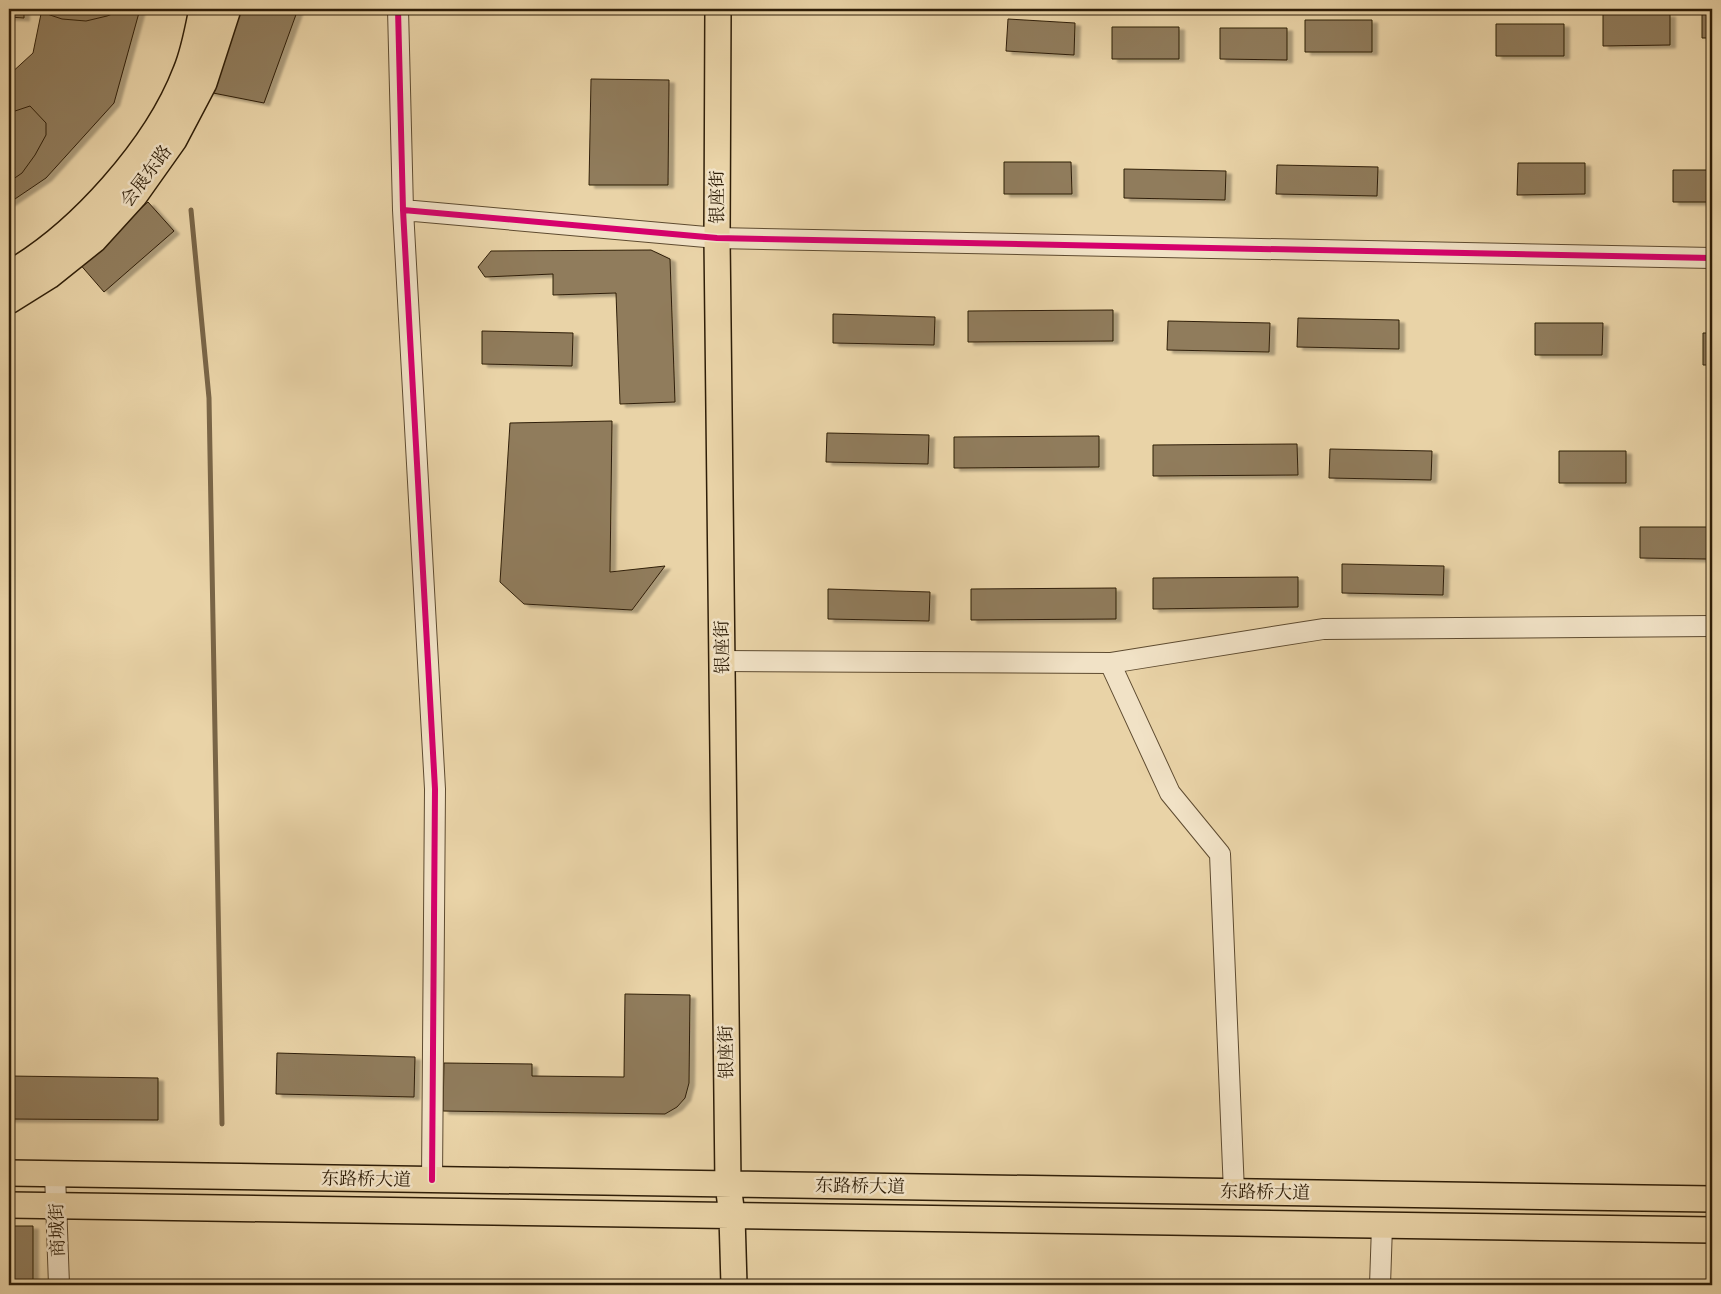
<svg xmlns="http://www.w3.org/2000/svg" width="1721" height="1294" font-family="'Libre Caslon Text','Noto Serif SC',serif">
<defs>
<filter id="shadow"><feDropShadow dx="5.5" dy="3" stdDeviation="1" flood-color="#0004"/></filter>
</defs>
<rect width="100%" height="100%" fill="#e9d3a7"/>
<filter id="stains"><feTurbulence type="fractalNoise" baseFrequency=".004" numOctaves="4"/><feColorMatrix values="0 0 0 0 .2 0 0 0 0 .09 0 0 0 0 .02 0 0 0 .5 -.17"/></filter>
<radialGradient id="worn" r=".72"><stop offset=".6" stop-color="#630" stop-opacity="0"/><stop offset="1" stop-color="#630" stop-opacity=".3"/></radialGradient>
<g fill="none" stroke-linecap="round" stroke-linejoin="round">
<path stroke="#796547" stroke-width="5" d="M191 210 209 398 222 1124"/>
</g>
<path fill="#907c5b" stroke="#2f1e08" filter="url(#shadow)" d="M9 9H24V18L9 17Z
M41 9H125L107 16 86 21 62 19 47 14Z
M42 9H140L114 103 46 178 9 203V75L33 53Z
M237 9H298L264 103 208 92Z
M1702 9H1712V38H1702Z
M1603 14H1670V45L1603 46Z
M1008 19 1075 23 1074 55 1006 51Z
M1305 20H1372V52H1305Z
M1496 24H1564V56H1496Z
M1112 27H1179V59H1112Z
M1220 28H1287V60L1220 59Z
M591 79 669 80 668 185H589Z
M30 106 46 123V135L35 155 22 173 9 182V113Z
M1004 162H1071L1072 194H1004Z
M1518 163H1585V194L1517 195Z
M1277 165 1378 167 1377 196 1276 194Z
M1124 169 1226 171 1225 200 1124 198Z
M1673 170H1712V202H1673Z
M148 202 174 231 104 292 78 262Z
M651 250 670 259 675 402 620 404 616 293 553 295V274L485 277 478 267 491 251Z
M1113 310V341L968 342V311Z
M833 314 935 317 934 345 833 343Z
M1298 318 1399 320V349L1297 347Z
M1168 321 1270 323 1269 352 1167 350Z
M1535 323H1603L1602 355H1535Z
M482 331 573 333 572 366 482 364Z
M1703 333H1712V365H1703Z
M612 421 610 572 665 566 632 610 524 604 500 582 510 423Z
M827 433 929 435 928 464 826 462Z
M1099 436V467L954 468V437Z
M1297 444 1298 475 1153 476V445Z
M1330 449 1432 451 1431 480 1329 478Z
M1559 451H1626V483H1559Z
M1640 527H1707V559L1640 558Z
M1342 564 1444 566 1443 595 1342 593Z
M1298 577V607L1153 609V578Z
M1116 588V619L971 620V589Z
M828 589 930 592 929 621 828 619Z
M625 994 690 995 689 1083 685 1098 677 1107 665 1114 443 1111 444 1063 532 1064V1076L624 1077Z
M277 1053 415 1057 414 1097 276 1094Z
M9 1076 158 1078V1120L9 1119Z
M9 1226H33V1283L9 1282Z"/>
<g fill="none" stroke-linecap="round" stroke-linejoin="round">
<defs>
<path id="minor" d="M398 9 403 210 435 789 432 1180
M403 210 717 238 1712 258
M722 661 1110 663 1323 629 1712 626
M1110 663 1170 793 1220 854 1234 1192
M55 1174 59 1285
M1380 1285 1382 1226"/>
<path id="major" d="M718 9 717 238 728 1184 732 1216 734 1285
M9 274C79 234 157 147 186 71 194 52 198 29 202 9
M9 301 49 276 94 240 135 195 174 140 204 83 228 9
M9 1173 1712 1199
M9 1205 1712 1230"/>
</defs>
<use href="#minor" stroke="#5e4b30" stroke-width="22"/>
<use href="#major" stroke="#2f1e08" stroke-width="28"/>
<use href="#minor" stroke="#f1e2c6" stroke-width="20"/>
<use href="#major" stroke="#e9d3a7" stroke-width="25"/>
<defs>
<path id="cycleway" d="M398 9 403 210 435 789 432 1180
M403 210 717 238 1712 258"/>
</defs>
<use href="#cycleway" stroke="#f1e2c6" stroke-width="9"/>
<use href="#cycleway" stroke="#d6006c" stroke-width="6"/>
</g>
<g text-anchor="middle" dominant-baseline="central" stroke-width="5" stroke-linejoin="round" paint-order="stroke">
<g font-size="18" fill="#2f1e08" stroke="#f1e2c6">
<text transform="translate(146 176) rotate(-53)">会展东路</text>
<text transform="translate(717 197) rotate(-90)">银座街</text>
<text transform="translate(722 647) rotate(-91)">银座街</text>
<text transform="translate(726 1052) rotate(-91)">银座街</text>
<text transform="translate(366 1179) rotate(1)">东路桥大道</text>
<text transform="translate(860 1186) rotate(1)">东路桥大道</text>
<text transform="translate(1265 1192) rotate(1)">东路桥大道</text>
<text transform="translate(57 1230) rotate(-92)">商城街</text>
</g>
</g>
<rect width="1721" height="1294" fill="none" stroke="#e9d3a7" stroke-width="30"/>
<rect x="10" y="10" width="1701" height="1274" fill="none" stroke="#2f1e08" stroke-width="2.5"/>
<rect x="15" y="15" width="1691" height="1264" fill="none" stroke="#2f1e08"/>
<rect width="100%" height="100%" filter="url(#stains)"/>
<rect width="100%" height="100%" fill="url(#worn)"/>
</svg>
